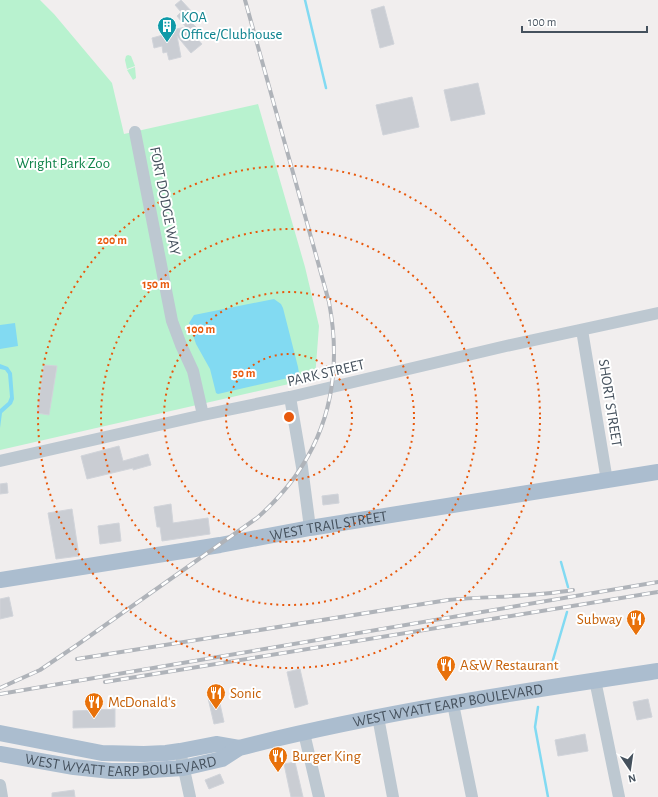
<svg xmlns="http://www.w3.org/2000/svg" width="658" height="797" font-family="'Alegreya Sans',sans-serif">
<rect width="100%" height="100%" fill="#f1eeee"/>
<path fill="#b8f2cf" d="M0 0H40L54 14 112 83 124 134 258 104 305 267 319 326 315 378 0 450Z
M128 55 131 56 135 66 127 69 125 60 126 56Z
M135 67 136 78 133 80 127 70Z"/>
<path fill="#82daf2" d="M274 299 281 304 283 308 298 367 299 373 297 376 218 394 216 393 210 369 196 344 189 323 194 315Z
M15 323 18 346 0 349V325Z
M0 364 8 367 12 373 14 399 12 404 2 413 0 428V409L8 402 10 397 8 374 5 370 0 369Z"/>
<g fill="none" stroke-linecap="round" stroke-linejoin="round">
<path stroke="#82daf2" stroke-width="2.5" d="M305 0 326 88
M561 562 568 587
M550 670 567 612
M538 707 535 727 548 797"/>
</g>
<path fill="#cacdd3" stroke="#d1d4da" d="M181 0 194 14 188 19 198 29 193 34 202 44 191 53 177 36 181 57 169 60 167 52 163 53 162 46 154 48 152 38 163 35 162 32 186 27 177 16 181 12 175 5Z
M384 6 394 44 380 48 371 10Z
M478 83 485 114 451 121 444 90Z
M412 97 419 127 383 135 376 105Z
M44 365 57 366 49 415 37 413Z
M119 446 123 461 148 454 151 465 133 470V468L87 479 81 456Z
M7 483 8 493 0 494V484Z
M338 494 339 503 323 505 322 496Z
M171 504 173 523 208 518 210 534 162 541 160 527H157L154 507Z
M72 509 79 556 56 559 48 513Z
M119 523 121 541 100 544 98 526Z
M9 597 13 616 0 619V599Z
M300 669 308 704 295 708 287 672Z
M218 695 224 722 214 724 208 698Z
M648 699 652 717 637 720 633 702Z
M115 709V727L73 728V711Z
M585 734 588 751 558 756 555 740Z
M295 762 303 797H291L284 764Z
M220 774 224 783 209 789 205 780Z
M74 790 75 797H52V793Z"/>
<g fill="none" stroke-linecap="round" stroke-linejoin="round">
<path stroke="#bdc8d1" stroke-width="12" d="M135 132 172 321 181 345 193 371 203 415
M582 330 607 481
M290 397 302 467 310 528
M0 461 203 415 290 397 506 346 658 313
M595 680 619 797
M453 704 472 797
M378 717 393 797
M304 733 319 797
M180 751 190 797
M0 785 2 797"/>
<g stroke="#abbdcf" stroke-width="16">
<path id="s1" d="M0 580 220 545 310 528 658 472"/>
<path d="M0 733 102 753 144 754 166 753 180 751 216 744 239 748"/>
<path id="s2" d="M0 754 74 767 111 771H136L183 768 222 759 239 748C376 713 518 692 658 671"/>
</g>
<defs>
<path id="rail" d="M77 659 448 600C490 596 532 597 573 590
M105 682 658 592
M0 688 40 670 77 645 257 518C323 460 345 387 329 302L245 0
M0 694 658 582"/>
</defs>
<use href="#rail" stroke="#afb3b9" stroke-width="4"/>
<use href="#rail" stroke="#fff" stroke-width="2.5" stroke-dasharray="8" stroke-linecap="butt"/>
</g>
<g fill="none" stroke="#e8590c" stroke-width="2" stroke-dasharray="2 4">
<circle cx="289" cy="417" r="63"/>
<circle cx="289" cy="417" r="125"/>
<circle cx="289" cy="417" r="188"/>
<circle cx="289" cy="417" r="251"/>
</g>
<defs>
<symbol id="building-pin" viewBox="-11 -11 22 30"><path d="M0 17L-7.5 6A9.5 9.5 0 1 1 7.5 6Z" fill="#0f9aa8" stroke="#fff"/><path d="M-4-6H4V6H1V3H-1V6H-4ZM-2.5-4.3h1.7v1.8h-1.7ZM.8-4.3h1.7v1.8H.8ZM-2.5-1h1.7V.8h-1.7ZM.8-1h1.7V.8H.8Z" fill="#fff"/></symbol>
<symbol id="restaurant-pin" viewBox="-11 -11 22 30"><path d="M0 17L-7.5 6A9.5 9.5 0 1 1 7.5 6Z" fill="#e8710a" stroke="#fff"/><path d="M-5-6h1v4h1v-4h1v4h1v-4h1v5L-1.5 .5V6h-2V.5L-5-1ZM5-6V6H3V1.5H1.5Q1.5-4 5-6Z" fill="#fff"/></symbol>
</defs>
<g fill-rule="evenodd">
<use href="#building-pin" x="156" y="15" width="22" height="30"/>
<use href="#restaurant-pin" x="625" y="608" width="22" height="30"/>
<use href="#restaurant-pin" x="435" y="654" width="22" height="30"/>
<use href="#restaurant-pin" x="205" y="682" width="22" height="30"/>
<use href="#restaurant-pin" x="83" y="691" width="22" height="30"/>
<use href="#restaurant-pin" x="267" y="745" width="22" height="30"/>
</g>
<g text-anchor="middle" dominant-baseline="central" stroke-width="4" stroke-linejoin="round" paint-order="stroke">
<g font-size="15" fill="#0d838f" stroke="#fff" text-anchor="start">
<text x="181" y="17">KOA<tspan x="181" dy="17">Office/Clubhouse</tspan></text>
</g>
<g font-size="15" fill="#10834a" stroke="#fff">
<text x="63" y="163">Wright Park Zoo</text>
</g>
<g font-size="15" fill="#45515d" stroke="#fff">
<text transform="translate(165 201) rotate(79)">FORT DODGE WAY</text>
<text transform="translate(326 373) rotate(-13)">PARK STREET</text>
<text transform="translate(610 403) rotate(81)">SHORT STREET</text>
<text stroke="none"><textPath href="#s1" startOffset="333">WEST TRAIL STREET</textPath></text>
<text stroke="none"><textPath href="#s2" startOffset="458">WEST WYATT EARP BOULEVARD</textPath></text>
<text stroke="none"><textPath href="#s2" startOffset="122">WEST WYATT EARP BOULEVARD</textPath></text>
</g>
<g font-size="15" fill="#c56008" stroke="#fff" text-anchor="start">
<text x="622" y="619" text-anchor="end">Subway</text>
<text x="460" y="665">A&amp;W Restaurant</text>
<text x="230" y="693">Sonic</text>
<text x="108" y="702">McDonald's</text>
<text x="292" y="756">Burger King</text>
</g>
</g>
<circle cx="289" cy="417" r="6" fill="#e8590c" stroke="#fff" stroke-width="2"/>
<g font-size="12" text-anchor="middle" font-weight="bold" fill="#e8590c" stroke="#fff" stroke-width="4" stroke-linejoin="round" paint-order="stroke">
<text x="112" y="244">200 m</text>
<text x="156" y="288">150 m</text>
<text x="201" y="333">100 m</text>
<text x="244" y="377">50 m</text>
</g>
<g transform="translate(630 769) rotate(167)" stroke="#ffffff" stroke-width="3" paint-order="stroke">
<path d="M0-3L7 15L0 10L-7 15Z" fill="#45515d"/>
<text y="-6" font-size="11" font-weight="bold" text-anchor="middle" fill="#45515d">N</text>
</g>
<path d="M522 26v6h125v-6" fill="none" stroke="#45515d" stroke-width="2"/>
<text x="528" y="26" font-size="12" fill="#45515d" stroke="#ffffff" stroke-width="3" paint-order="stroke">100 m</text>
</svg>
